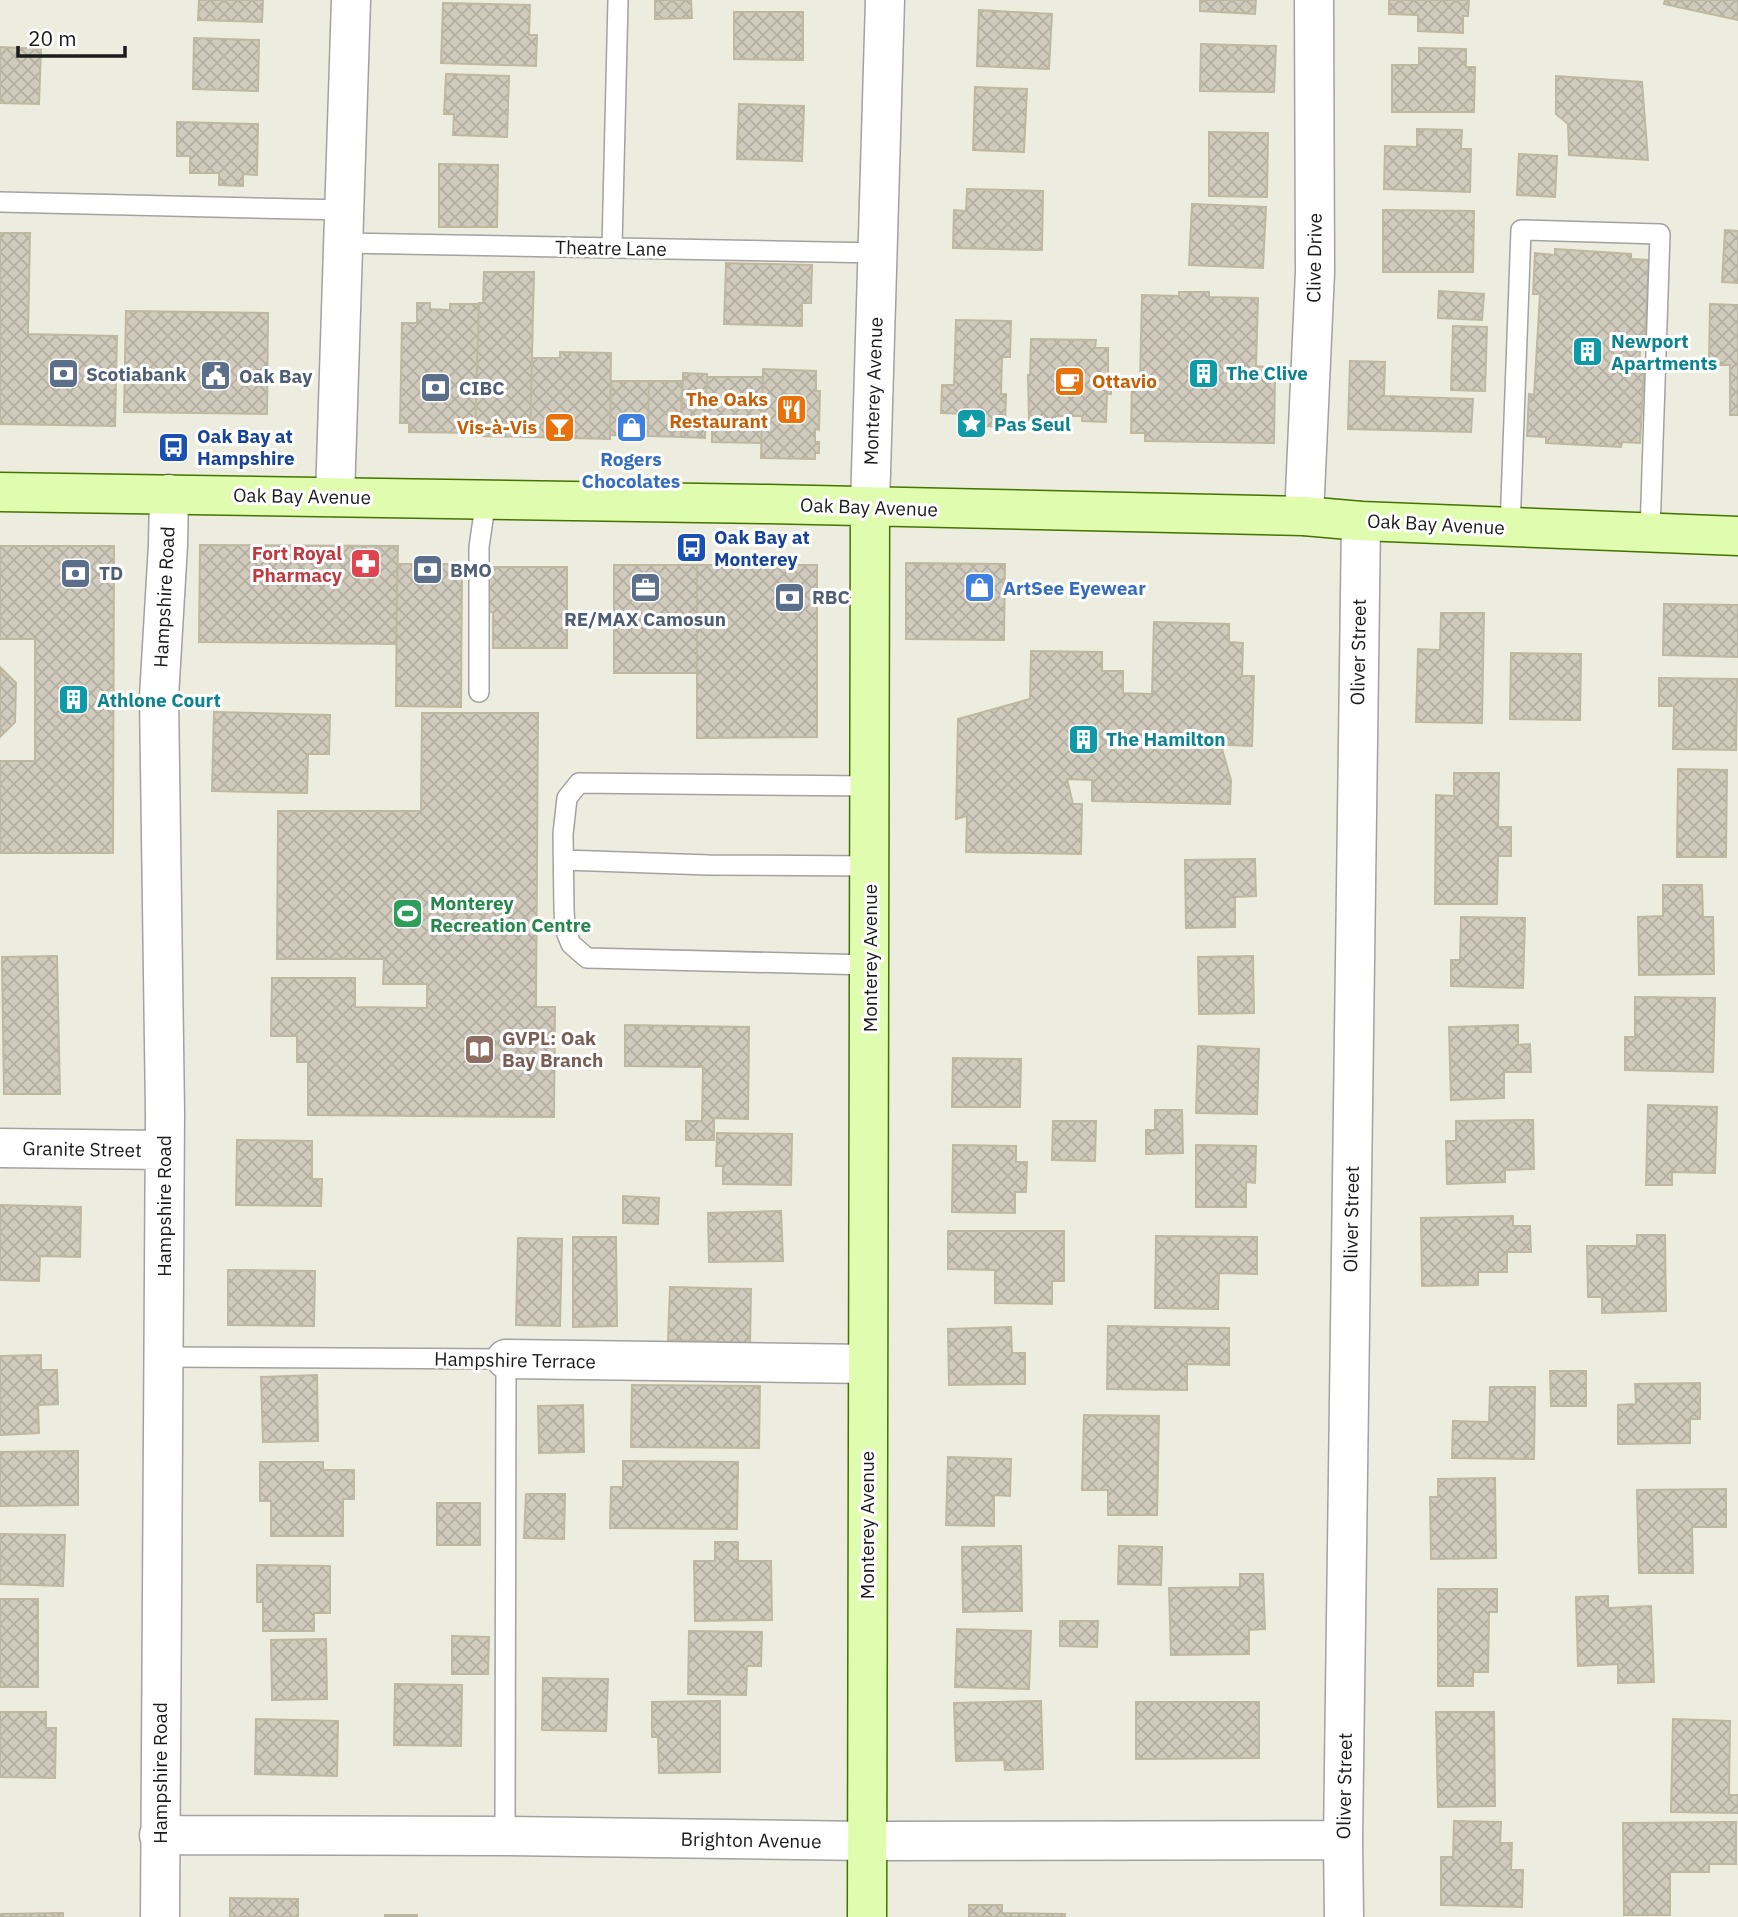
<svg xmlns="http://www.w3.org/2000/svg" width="1738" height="1917" font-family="'IBM Plex Sans',sans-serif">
<defs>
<pattern id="building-cross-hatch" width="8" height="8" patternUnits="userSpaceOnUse" patternTransform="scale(1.75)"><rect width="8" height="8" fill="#d0cbbc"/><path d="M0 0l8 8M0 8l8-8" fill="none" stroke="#b2aea1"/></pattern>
</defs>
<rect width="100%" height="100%" fill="#ededdf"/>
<path fill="url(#building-cross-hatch)" stroke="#bfb8a1" stroke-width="2" d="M199 0H263L262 22 198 20Z
M655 0H691L692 18 655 19Z
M1200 0H1256L1255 14 1200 11Z
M1389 0H1469L1468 16H1463V33L1418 31V15L1389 14Z
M1665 0H1738V20L1664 4Z
M443 3 530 5 529 35H537L536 66 441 63Z
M979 10 1052 14 1049 69 977 66Z
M734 12H803V60L734 59Z
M194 38 259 40 258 91 193 89Z
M1201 44 1276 46 1274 92 1200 91Z
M0 47 41 49 39 104 0 103Z
M1419 48 1466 49V67H1475L1474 112H1392V65H1419Z
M446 74 509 76 507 137 453 135 454 114H444Z
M1556 76 1642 82 1648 160 1569 155 1568 124 1556 114Z
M975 87 1027 89 1024 152 973 150Z
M739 104 804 106 802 161 737 159Z
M177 122 258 124 257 175 243 174V186L219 185V173H190V156H177Z
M1417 129 1462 130 1461 149H1471L1470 192 1384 189 1385 146 1417 147Z
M1209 132 1268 133 1267 197 1209 196Z
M1519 154 1557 156 1555 197 1517 195Z
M439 164 498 165 497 227H439Z
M967 189 1043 191 1042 250 953 248 954 210 966 211Z
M1192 204 1266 207 1263 268 1189 265Z
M1383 210 1474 211 1473 272H1383Z
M1725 230 1738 231V283L1722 282Z
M0 233H30L28 334 117 336 115 426 0 424Z
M1555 249 1631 254V259L1649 260 1645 335 1641 334 1639 369 1644 370 1640 443 1622 442 1621 447 1546 443V437L1527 436 1529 394 1534 395 1540 294H1533L1535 253 1555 255Z
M726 263 812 265 811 303H802V326L724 324Z
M484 272H534L530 437 475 436 479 303H483Z
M1439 291 1484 294 1482 320 1438 318Z
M1179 292H1209V297L1258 298 1256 366 1265 367V378L1275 379 1274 443 1145 441V433H1131L1132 378 1140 379 1142 295 1179 296Z
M417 303H430V309L450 310V304H479L475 433 409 432V423H400L402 323H417Z
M1710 304 1738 305V415H1730V365H1709Z
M126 311 268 313 267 414 124 412Z
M956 320 1011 321 1010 357H1002L1001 394H1006L1005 427 985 426 986 420 969 419V414L941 413 942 385H954Z
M1453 326 1487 327 1485 391 1451 390Z
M1031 339 1096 340 1095 348H1108V377L1111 378V394H1107L1106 422 1082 421V416H1055V420H1029L1028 375H1030Z
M560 352 611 353 610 439 530 437 532 358H560Z
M1350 361 1385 362 1384 396 1473 399 1471 432 1348 429Z
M763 369 816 371V391H820L819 430 815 429V442H819V453H815V459L761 458Z
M683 373 707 374 705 438 681 437Z
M707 377H763L761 443 712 442V429H705Z
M611 381H649L648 436 610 435Z
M649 381H682L681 437 648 436Z
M200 545 398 546 396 644 199 642Z
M0 546H114L113 853H0V761H35V639H0Z
M906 563 1005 564 1004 640 906 639Z
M397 564H462L461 707 396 706Z
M614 565H697V673H614Z
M697 565H817V737L697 738Z
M485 567H567V648H493V612H485Z
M1664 604 1738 605V657L1663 655Z
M1441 613H1484L1482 723 1416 722 1418 649 1440 650Z
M1154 622 1229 624V642L1243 643 1242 676H1254L1252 746 1228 745 1225 733 1209 732 1208 748 1222 749 1231 780 1230 804 1092 801V780L1067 779 1073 804H1082L1081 854 966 852 967 816 956 819 958 719 1030 699 1031 651 1102 652V671H1123V693L1152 694Z
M1511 653 1581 654 1580 720 1510 719Z
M0 667 16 683 15 722 0 737Z
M1659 678 1737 679 1736 750 1673 749 1674 706H1659Z
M214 712 330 715 329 754H308L307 793 212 791Z
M422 713H538L536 1007H555L554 1117 308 1115V1062H297V1036H271L272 978H355V1007L427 1008V984H383L384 959H277L278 811H421Z
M1678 769 1727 770 1726 857H1677Z
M1454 773H1499L1498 827H1511V856H1498L1497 904H1435L1436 795 1454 796Z
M1255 859 1256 896 1235 897V927L1186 928 1185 860Z
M1663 885H1702L1703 917H1713L1714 974 1639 975 1638 917 1663 916Z
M1461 917 1525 918 1523 988 1451 986V960H1460Z
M57 956 60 1094H4L2 957Z
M1253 956 1254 1013 1199 1014 1198 957Z
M1635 997 1715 998 1713 1072 1625 1070V1037H1635Z
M625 1025 749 1027 748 1119 714 1118V1140H686V1121H702L703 1067 625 1066Z
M1518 1025V1045L1530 1044 1531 1072H1504V1098L1451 1100 1449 1027Z
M1198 1046 1259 1049 1257 1114 1196 1113Z
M953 1058 1021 1059 1020 1107H952Z
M1648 1105 1717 1107 1715 1173 1672 1172V1185H1646Z
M1155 1110H1182L1183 1153 1146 1154V1130H1155Z
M1533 1120 1534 1169 1505 1170V1182L1447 1184 1446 1141H1456V1121Z
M1053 1121H1096L1095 1161 1052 1160Z
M717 1133 792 1134 791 1185 723 1184V1166H716Z
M237 1140 312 1141V1179H322L321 1206 236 1205Z
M953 1145 1016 1146V1162H1027L1026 1192H1015V1213L952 1212Z
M1196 1145 1256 1146 1255 1183 1246 1182V1207H1196Z
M623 1196 659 1198 658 1224 623 1223Z
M0 1205 81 1207 80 1257 40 1256 39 1281 0 1280Z
M781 1211 783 1261 709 1262 708 1213Z
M1513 1216V1226H1530L1531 1252H1507V1272H1478V1285L1422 1286 1421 1218Z
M948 1231H1064V1281H1052V1304L995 1303V1270L948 1269Z
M1637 1235H1665L1666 1311 1602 1313V1297H1588L1587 1246H1637Z
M1156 1236 1257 1237V1274L1219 1273 1218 1309 1155 1308Z
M573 1237H616L617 1326 573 1327Z
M518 1238 562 1239 560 1326 516 1325Z
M228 1270 315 1271 314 1326 228 1325Z
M670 1287 751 1289 750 1343 668 1340Z
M1108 1326 1229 1328V1365L1187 1364V1390L1107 1389Z
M1011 1327 1012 1353H1025V1384L949 1385 948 1329Z
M41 1355V1370H57L58 1404 38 1405 39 1433 0 1435V1356Z
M1550 1371H1586V1406H1551Z
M317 1375 318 1441 263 1442 261 1377Z
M1700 1383V1419H1690V1443L1618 1444V1405L1636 1404 1635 1384Z
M632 1385 760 1386 759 1448 631 1447Z
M1490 1387H1535L1534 1459 1452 1458 1453 1421 1489 1422Z
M583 1405 584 1452 539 1453 538 1406Z
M1084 1415 1159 1416 1157 1515H1108V1490H1082Z
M78 1451V1505L0 1506V1452Z
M948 1457 1011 1459 1010 1496 994 1495V1526L946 1525Z
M623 1461 738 1462 737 1529 610 1528 611 1487H623Z
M260 1462H323V1470H354V1499H343V1536H271V1501H260Z
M1495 1478 1496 1558 1431 1559 1430 1497H1438V1479Z
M1726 1489V1527H1692L1693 1573H1639L1637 1490Z
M526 1494H565L564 1539 524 1538Z
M437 1503H480V1545H437Z
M0 1534 65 1535 63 1586 0 1584Z
M715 1542H738V1561H771L772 1620 695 1621 694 1561H715Z
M1021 1546 1022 1611 963 1612 962 1547Z
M1119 1546 1162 1547 1161 1585 1118 1584Z
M257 1565 330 1566V1613H314V1631H263V1602H257Z
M1240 1574H1263L1265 1629 1249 1630V1654L1171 1655 1169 1588 1240 1587Z
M1438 1589H1497V1612H1489L1488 1672H1473V1686H1438Z
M1608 1596V1608L1651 1606 1654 1682 1618 1683V1664L1578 1666 1576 1597Z
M0 1599H38V1687H0Z
M1060 1621H1098L1097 1647 1060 1646Z
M957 1629 1031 1631 1029 1689 955 1687Z
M689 1631 762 1632 761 1666H747L746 1695 688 1694Z
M452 1636 489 1637 488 1674H452Z
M326 1639 327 1699 272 1700 271 1640Z
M543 1678 608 1679 606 1731 542 1730Z
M395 1684 462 1685 461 1746 394 1745Z
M720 1701V1772L659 1773 658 1737H652V1702Z
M1041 1701 1043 1769 1005 1770 1004 1760 956 1761 954 1703Z
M1136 1702H1259V1758L1136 1759Z
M0 1712H46V1728H56L55 1778 0 1777Z
M1436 1712H1494L1495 1806 1438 1807Z
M256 1719 338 1721 337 1776 255 1774Z
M1673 1719 1730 1721 1729 1795H1738V1813L1671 1812Z
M1454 1821 1501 1822 1500 1843H1512L1511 1870H1523L1522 1907 1441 1905V1857H1453Z
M1736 1822V1864H1709V1872H1670V1915H1624L1623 1823Z
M230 1898 298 1899V1917H230Z
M969 1905H1002V1913L1065 1914V1917H969Z
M63 1913V1917H0V1914Z
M385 1915H417V1917H385Z"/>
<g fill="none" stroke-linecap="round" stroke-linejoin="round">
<defs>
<path id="lane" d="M0 202 344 210
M344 243 878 253
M612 247 618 0
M1510 528 1521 230 1660 234 1650 532
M479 692V547L486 499
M870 786 579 783 567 798 563 834 564 909 565 929 571 944 587 958 870 965
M564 860 709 865 870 866
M164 1357 506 1359 505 1836"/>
<path id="street" d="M335 497 351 0
M870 506 885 0
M1304 516 1315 272 1314 0
M0 1148 164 1150
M506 1359 867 1364
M159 1835 505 1836 867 1841 1343 1840
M160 1917 165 1112 159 697 168 545 169 494
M1344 1917 1343 1840 1361 521"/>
<path id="secondary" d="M0 492 768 504 1304 516 1361 521 1738 536
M867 1917 870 506"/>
</defs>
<use href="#lane" stroke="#a2a2a2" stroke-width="22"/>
<use href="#street" stroke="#a2a2a2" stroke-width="41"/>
<use href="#secondary" stroke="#447300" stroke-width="41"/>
<use href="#lane" stroke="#fff" stroke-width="19"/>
<use href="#street" stroke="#fff" stroke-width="38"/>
<use href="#secondary" stroke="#e0fcae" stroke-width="38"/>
</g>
<defs>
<symbol id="building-square" viewBox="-11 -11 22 22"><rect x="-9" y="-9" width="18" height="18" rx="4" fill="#0f9aa8" stroke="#fff"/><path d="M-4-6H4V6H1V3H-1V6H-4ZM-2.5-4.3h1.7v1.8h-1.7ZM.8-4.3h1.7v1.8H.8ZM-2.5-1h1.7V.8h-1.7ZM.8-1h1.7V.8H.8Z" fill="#fff"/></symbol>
<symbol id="bank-square" viewBox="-11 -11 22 22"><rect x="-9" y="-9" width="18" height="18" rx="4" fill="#5c6f8a" stroke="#fff"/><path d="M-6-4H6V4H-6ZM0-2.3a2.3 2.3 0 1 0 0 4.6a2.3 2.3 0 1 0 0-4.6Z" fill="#fff"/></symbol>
<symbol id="civic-square" viewBox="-11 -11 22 22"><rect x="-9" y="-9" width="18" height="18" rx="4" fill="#5c6f8a" stroke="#fff"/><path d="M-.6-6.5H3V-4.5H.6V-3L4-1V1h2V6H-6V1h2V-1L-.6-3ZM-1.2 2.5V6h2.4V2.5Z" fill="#fff"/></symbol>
<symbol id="cafe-square" viewBox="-11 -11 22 22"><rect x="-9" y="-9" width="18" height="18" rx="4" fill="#e8710a" stroke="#fff"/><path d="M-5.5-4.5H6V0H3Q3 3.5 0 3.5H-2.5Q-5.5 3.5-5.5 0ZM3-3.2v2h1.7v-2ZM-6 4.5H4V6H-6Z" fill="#fff"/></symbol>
<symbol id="restaurant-square" viewBox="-11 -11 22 22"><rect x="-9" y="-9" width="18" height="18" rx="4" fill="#e8710a" stroke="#fff"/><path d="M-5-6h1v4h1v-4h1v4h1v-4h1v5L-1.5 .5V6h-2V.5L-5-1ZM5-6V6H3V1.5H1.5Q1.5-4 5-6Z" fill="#fff"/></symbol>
<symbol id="sight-square" viewBox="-11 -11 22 22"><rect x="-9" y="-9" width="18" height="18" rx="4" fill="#0f9aa8" stroke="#fff"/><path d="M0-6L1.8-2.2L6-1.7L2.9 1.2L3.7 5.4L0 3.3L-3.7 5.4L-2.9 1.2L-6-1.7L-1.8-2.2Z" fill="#fff"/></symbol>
<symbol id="bar-square" viewBox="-11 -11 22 22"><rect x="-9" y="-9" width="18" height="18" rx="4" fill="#e8710a" stroke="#fff"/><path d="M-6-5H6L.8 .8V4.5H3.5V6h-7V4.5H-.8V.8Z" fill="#fff"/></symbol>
<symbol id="shop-square" viewBox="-11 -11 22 22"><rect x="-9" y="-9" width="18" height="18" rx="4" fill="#3f7fe0" stroke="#fff"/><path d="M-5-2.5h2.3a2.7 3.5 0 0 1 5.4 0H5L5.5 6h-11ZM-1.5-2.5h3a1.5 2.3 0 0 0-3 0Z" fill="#fff"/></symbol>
<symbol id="bus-square" viewBox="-11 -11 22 22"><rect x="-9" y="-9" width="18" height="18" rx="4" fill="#1a4fb4" stroke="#fff"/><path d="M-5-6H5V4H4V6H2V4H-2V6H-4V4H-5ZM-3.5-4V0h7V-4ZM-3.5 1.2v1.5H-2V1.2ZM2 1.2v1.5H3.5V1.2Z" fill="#fff"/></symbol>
<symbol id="pharmacy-square" viewBox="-11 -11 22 22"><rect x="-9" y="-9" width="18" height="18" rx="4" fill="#e0444e" stroke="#fff"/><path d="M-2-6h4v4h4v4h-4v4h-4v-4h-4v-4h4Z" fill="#fff"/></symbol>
<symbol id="office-square" viewBox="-11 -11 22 22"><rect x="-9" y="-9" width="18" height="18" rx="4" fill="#5c6f8a" stroke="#fff"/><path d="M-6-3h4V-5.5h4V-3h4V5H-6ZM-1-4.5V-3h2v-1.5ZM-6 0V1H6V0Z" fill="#fff"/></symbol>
<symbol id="stadium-square" viewBox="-11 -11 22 22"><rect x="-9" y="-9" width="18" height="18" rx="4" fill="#2e9e5b" stroke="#fff"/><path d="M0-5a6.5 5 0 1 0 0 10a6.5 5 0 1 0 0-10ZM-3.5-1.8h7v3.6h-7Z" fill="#fff"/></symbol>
<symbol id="library-square" viewBox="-11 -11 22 22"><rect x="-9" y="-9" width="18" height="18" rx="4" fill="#8d6e63" stroke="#fff"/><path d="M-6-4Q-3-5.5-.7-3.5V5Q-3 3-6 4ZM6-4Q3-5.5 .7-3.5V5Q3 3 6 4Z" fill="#fff"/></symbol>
</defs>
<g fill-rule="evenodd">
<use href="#building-square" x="1570" y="334" width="35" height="35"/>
<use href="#building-square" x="1186" y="356" width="35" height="35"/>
<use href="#bank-square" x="46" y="356" width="35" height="35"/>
<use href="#civic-square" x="198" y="358" width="35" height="35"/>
<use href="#cafe-square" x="1052" y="364" width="35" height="35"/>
<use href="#bank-square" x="418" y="370" width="35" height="35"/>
<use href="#restaurant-square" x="774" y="392" width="35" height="35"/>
<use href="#sight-square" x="954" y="406" width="35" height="35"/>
<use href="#bar-square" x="542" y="410" width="35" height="35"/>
<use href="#shop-square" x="614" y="410" width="35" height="35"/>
<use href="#bus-square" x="156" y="430" width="35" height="35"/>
<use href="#bus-square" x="674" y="530" width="35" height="35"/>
<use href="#pharmacy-square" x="348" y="546" width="35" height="35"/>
<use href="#bank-square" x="410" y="552" width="35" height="35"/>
<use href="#bank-square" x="58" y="556" width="35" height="35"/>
<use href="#office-square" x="628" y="570" width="35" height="35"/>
<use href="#shop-square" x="962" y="570" width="35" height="35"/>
<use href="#bank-square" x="772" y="580" width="35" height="35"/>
<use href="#building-square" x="56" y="682" width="35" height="35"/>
<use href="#building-square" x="1066" y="722" width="35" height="35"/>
<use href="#stadium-square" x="390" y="896" width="35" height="35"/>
<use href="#library-square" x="462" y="1032" width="35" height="35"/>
</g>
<g text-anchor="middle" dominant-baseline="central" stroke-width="6" stroke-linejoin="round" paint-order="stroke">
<g font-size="19" fill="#1b1b1b" stroke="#fff">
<text transform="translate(611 248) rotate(1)">Theatre Lane</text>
<text transform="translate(1314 258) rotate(-89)">Clive Drive</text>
<text transform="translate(873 391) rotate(-88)">Monterey Avenue</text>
<text transform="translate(302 496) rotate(1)">Oak Bay Avenue</text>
<text transform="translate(869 507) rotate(2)">Oak Bay Avenue</text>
<text transform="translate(1436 524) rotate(3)">Oak Bay Avenue</text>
<text transform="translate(164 597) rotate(-87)">Hampshire Road</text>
<text transform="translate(1358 652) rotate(-89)">Oliver Street</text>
<text transform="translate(870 958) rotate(-90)">Monterey Avenue</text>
<text transform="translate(82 1149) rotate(1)">Granite Street</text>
<text transform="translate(164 1206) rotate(-90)">Hampshire Road</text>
<text transform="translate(1351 1219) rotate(-89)">Oliver Street</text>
<text transform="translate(515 1360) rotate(1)">Hampshire Terrace</text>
<text transform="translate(867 1525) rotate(-90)">Monterey Avenue</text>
<text transform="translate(160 1773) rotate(-90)">Hampshire Road</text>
<text transform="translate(1344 1786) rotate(-89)">Oliver Street</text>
<text transform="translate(751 1840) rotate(1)">Brighton Avenue</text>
</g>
<g font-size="19" font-weight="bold" fill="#0d838f" stroke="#fff" text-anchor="start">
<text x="1611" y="341">Newport<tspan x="1611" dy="22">Apartments</tspan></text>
<text x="1226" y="373">The Clive</text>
<text x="994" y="424">Pas Seul</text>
<text x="97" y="700">Athlone Court</text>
<text x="1106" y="739">The Hamilton</text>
</g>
<g font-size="19" font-weight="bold" fill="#4e5e75" stroke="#fff" text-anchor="start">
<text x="86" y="374">Scotiabank</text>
<text x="239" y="376">Oak Bay</text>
<text x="459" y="388">CIBC</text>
<text x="450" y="570">BMO</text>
<text x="99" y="573">TD</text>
<text x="812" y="597">RBC</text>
<text x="645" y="619" text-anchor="middle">RE/MAX Camosun</text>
</g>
<g font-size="19" font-weight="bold" fill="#c56008" stroke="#fff" text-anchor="end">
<text x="1092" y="381" text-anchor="start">Ottavio</text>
<text x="768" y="399">The Oaks<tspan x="768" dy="22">Restaurant</tspan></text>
<text x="537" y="427">Vis-à-Vis</text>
</g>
<g font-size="19" font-weight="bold" fill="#164399" stroke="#fff" text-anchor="start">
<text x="197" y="436">Oak Bay at<tspan x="197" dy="22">Hampshire</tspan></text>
<text x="714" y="537">Oak Bay at<tspan x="714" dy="22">Monterey</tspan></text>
</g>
<g font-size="19" font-weight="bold" fill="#366cbe" stroke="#fff">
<text x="631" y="459">Rogers<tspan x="631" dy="22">Chocolates</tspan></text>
<text x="1003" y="588" text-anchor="start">ArtSee Eyewear</text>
</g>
<g font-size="19" font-weight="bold" fill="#be3a42" stroke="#fff" text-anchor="end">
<text x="342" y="553">Fort Royal<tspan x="342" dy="22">Pharmacy</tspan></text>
</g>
<g font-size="19" font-weight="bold" fill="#27864d" stroke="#fff" text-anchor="start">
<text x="430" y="903">Monterey<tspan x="430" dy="22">Recreation Centre</tspan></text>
</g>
<g font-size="19" font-weight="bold" fill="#785e54" stroke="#fff" text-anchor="start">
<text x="502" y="1038">GVPL: Oak<tspan x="502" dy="22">Bay Branch</tspan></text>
</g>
</g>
<path d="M18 46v10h107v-10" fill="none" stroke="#1b1b1b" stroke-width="3.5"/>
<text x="28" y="46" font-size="21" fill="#1b1b1b" stroke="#ffffff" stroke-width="5" paint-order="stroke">20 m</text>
</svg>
